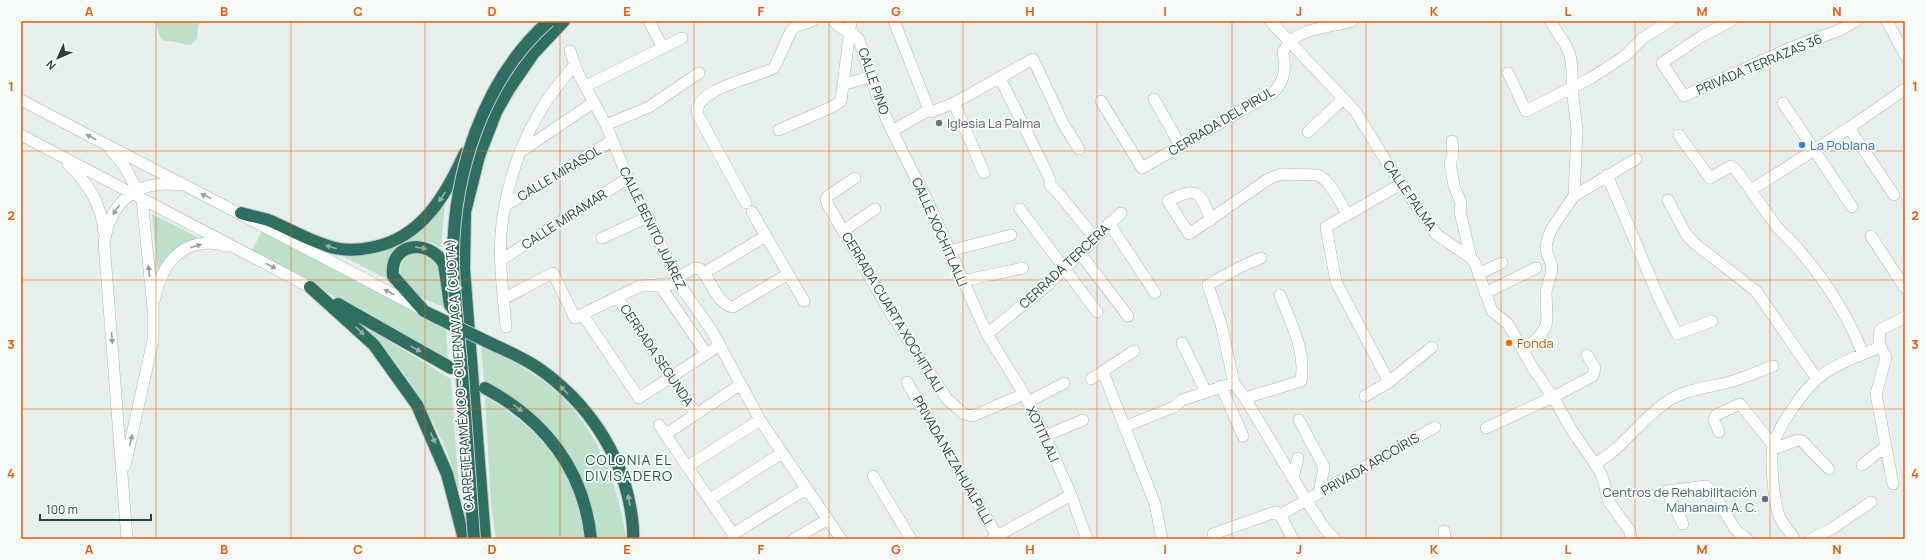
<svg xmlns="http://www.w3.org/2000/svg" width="1926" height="560" font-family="Manrope,sans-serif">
<rect width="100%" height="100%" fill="#e6efeb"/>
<path fill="#bfe0c8" d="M157 21H202L198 25 197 38 191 45C180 45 174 40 164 41 159 36 156 28 157 21Z
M445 201 441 248C425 236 409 237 394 251L393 282 330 250H372Z
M152 214 203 240 158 270Z
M262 231 446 329 448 361 252 250Z
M414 251 432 256 439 266 445 308C435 303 423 299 414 293 398 282 394 260 414 251Z
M371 330 451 379 459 492C455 479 452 465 447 452 428 407 402 367 370 331Z
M481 346C501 356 521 365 539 378 592 415 618 478 626 539H596C589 461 549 419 484 381Z
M485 397C540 427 580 474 584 539H496L491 504Z"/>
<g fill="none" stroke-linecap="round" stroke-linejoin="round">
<defs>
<path id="minor" d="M649 21 663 48
M834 21C840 31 852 30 859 40L878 99 892 131 929 204 987 334 1024 394 1045 436 1071 495 1087 539
M894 21 929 110
M1270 21 1356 112 1387 163 1436 234 1471 258 1475 263 1492 311 1508 324 1534 370 1553 397 1571 429 1595 464 1602 476 1609 502 1630 531 1631 539
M1731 21 1702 36 1662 63 1684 96 1790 48 1840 30 1856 21
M1887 21 1905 55
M570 51 577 71 606 125 628 178 648 217 679 284 712 331 760 420 841 539
M1508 73 1526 111 1591 78 1625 56 1643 38 1670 21
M1000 78 1048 175
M849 83 872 76
M586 86 682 38
M1154 99 1180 145
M21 100C154 170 288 238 421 309
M1101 101 1142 168 1274 92C1285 80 1286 68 1283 52 1294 27 1330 28 1352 21
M954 103 984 173
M1783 103 1852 207
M606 125 649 107 699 73
M1849 128 1894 195
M779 130 832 107 841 101 851 21
M892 131 929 110 931 112 954 103 1033 59 1064 125 1079 149
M1308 132 1343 99
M21 135 310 287
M1679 135 1710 178 1731 166 1735 169C1750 188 1763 209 1778 228 1785 236 1793 242 1799 250 1826 281 1848 316 1863 354
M1452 141 1453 155 1450 163 1454 186 1461 203 1460 212 1471 258
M111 150 125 167 142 199 153 308V340L125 466
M520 152 594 102
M68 164C88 183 102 205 104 232
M1607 175 1659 298 1677 334 1712 321
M855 178 828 196 826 199 828 205 893 317 947 399 964 414 973 416 1024 394
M1050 180V185L1059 194 1094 237
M1751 190 1849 128 1905 89
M1574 196 1636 159
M1668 200 1686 234 1694 243 1756 291 1817 379
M746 203 698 115C689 90 758 77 774 68L791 31 797 26 812 21
M506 205 612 141
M1020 209 1097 312
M752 212 804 301
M1211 220C1200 191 1197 186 1168 201L1189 234 1270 178 1282 174 1317 175C1330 179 1339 202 1347 213
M1109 223 1155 293
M843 231 875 209
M1871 236 1905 288
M602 238 648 217
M949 251 1011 235
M1079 252 1128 316
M1261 258 1240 267 1208 285 1221 324 1234 383 1245 398 1306 500 1325 529 1335 539
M501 260 628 178
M704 273 766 236
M1478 274 1502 263
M677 278 694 268 700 269C711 279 717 305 733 307L788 274
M962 281 1023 268
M659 284 706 353
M1485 293 1536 268
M617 297 696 414
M155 298C160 270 176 244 208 243 214 243 221 245 227 246
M503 299 553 273 575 318 640 286 679 284
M583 315 639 398 720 345
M506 327C503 293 498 257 502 223 510 163 534 109 575 65
M987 334 1050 283 1121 213
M1182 343 1206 392
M1881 347 1886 358 1876 394 1893 484
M1523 351 1538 338 1545 328 1547 321 1546 291 1551 274 1552 267 1546 249 1547 241 1552 228 1574 196 1577 130 1572 88V68L1570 55 1565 44 1550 21
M1103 372 1155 504 1162 539
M1091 379 1134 351
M907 382 999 539
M1389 382 1336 282 1326 227 1401 184
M1221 386 1243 436
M1365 396 1389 382 1432 347
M1245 398 1301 381C1306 349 1291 324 1280 295
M1028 402 1064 383
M1299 420 1324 467 1319 493
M659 425 733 534 806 489
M1124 427 1174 407 1182 400 1234 383
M1486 428 1553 397 1593 376 1595 368 1587 355
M1719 432 1714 420 1716 415 1740 404 1773 445
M666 434 740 385
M1045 436 1083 420
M1773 449 1798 440 1802 441 1829 469
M1595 464C1625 447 1643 415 1673 398 1689 389 1709 387 1726 383 1742 379 1757 372 1773 366
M1862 465 1885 447
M688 466 760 420
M873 476 911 539
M1293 478 1298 458
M710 499 782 453
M1280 515 1435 427
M1683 524 1667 491 1706 486 1713 492 1735 529 1747 539
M1444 531 1445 539
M1213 534 1275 512 1280 515 1293 539
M127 539 104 242C106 235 107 227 110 221 121 193 149 180 178 185
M794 539 827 520
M992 539 1071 495
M1794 539C1791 531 1782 525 1779 516 1774 501 1770 462 1773 447 1777 428 1802 393 1816 380 1832 365 1861 355 1881 347L1879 342 1880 330 1905 317
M1811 539 1833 528 1871 502"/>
<path id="highway" d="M241 213C250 216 259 217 268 220 290 229 311 242 335 248 348 251 361 250 374 247 422 237 446 195 465 153
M310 287 374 345 417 405 447 474 464 539
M338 304 451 368
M434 316 424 311 393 276C389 242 429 238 444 264L450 305 456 313
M492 344C509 352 526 359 541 370 586 402 620 451 630 506 632 517 634 528 633 539
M485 388C545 420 584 470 591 539
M485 539 464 269 465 212 479 156 496 112 509 89 533 54 564 21"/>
</defs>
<use href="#minor" stroke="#a8b8b2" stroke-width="12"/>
<use href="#highway" stroke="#c2cac8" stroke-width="14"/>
<use href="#minor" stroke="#fff" stroke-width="11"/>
<use href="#highway" stroke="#2f6f62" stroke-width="12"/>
<defs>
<path id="highway-bridge" d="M434 316 492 344
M474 539C470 484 466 428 462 373 459 337 454 300 453 264 452 177 482 80 549 21"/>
</defs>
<use href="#highway-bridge" stroke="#c2cac8" stroke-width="14" stroke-linecap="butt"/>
<use href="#highway-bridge" stroke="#2f6f62" stroke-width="12"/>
</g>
<defs><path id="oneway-solid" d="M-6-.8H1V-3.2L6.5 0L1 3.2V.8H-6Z"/></defs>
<g fill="#92a09c">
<use href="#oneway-solid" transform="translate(91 137) rotate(-152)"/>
<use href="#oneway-solid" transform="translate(206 196) rotate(-154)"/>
<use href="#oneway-solid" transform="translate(116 210) rotate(123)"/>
<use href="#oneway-solid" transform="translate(196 246) rotate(-16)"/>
<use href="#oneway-solid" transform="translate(271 266) rotate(28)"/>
<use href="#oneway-solid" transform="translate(149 271) rotate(-96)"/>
<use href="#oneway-solid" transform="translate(389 292) rotate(-152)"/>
<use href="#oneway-solid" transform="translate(112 338) rotate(86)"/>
<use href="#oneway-solid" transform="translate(131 440) rotate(-77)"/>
</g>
<g fill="#93b5ae">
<use href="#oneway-solid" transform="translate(442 197) rotate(124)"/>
<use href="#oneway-solid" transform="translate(331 247) rotate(-164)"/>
<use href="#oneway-solid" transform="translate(421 248) rotate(9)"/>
<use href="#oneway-solid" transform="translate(360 331) rotate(44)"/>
<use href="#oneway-solid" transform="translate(416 349) rotate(29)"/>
<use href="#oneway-solid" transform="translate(564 390) rotate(-134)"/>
<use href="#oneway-solid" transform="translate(518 408) rotate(37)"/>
<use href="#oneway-solid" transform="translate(433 438) rotate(66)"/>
<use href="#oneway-solid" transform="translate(629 500) rotate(-100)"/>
</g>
<path fill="none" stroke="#e8590c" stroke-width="1" stroke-opacity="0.55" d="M156 21V539M291 21V539M425 21V539M560 21V539M694 21V539M829 21V539M963 21V539M1097 21V539M1232 21V539M1366 21V539M1501 21V539M1635 21V539M1770 21V539M21 151H1905M21 280H1905M21 409H1905"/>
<circle fill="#6b7280" stroke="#f7fbf9" stroke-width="1.5" cx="939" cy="123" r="4"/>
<circle fill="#3f7fe0" stroke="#f7fbf9" stroke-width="1.5" cx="1802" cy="145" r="4"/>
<circle fill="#e8710a" stroke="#f7fbf9" stroke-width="1.5" cx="1509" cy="343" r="4"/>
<circle fill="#5c6f8a" stroke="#f7fbf9" stroke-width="1.5" cx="1765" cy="499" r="4"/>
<g text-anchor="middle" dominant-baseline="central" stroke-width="3.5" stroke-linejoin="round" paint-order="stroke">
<g font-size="13" fill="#24423a" stroke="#f7fbf9">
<text transform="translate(1759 64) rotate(-23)">PRIVADA TERRAZAS 36</text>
<text transform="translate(874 81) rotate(71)">CALLE PINO</text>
<text transform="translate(1221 121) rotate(-31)">CERRADA DEL PIRUL</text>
<text transform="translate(559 173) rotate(-31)">CALLE MIRASOL</text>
<text transform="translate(1410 195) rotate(55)">CALLE PALMA</text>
<text transform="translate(564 219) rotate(-33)">CALLE MIRAMAR</text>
<text transform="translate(653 228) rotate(64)">CALLE BENITO JUÁREZ</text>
<text transform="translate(940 232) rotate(66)">CALLE XOCHITLALLI</text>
<text transform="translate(1064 266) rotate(-43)">CERRADA TERCERA</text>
<text transform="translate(893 312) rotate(59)">CERRADA CUARTA XOCHITLALI</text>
<text transform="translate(657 355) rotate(56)">CERRADA SEGUNDA</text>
<text transform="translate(459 375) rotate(-94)">CARRETERA MÉXICO - CUERNAVACA (CUOTA)</text>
<text transform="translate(1043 434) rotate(65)">XOTITLALI</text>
<text transform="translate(953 460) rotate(60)">PRIVADA NEZAHUALPILLI</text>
<text transform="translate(1370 464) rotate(-30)">PRIVADA ARCOÍRIS</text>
</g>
<g font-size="13" fill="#5b616d" stroke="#f7fbf9" text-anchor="start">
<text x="947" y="123">Iglesia La Palma</text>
</g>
<g font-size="13" fill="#366cbe" stroke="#f7fbf9" text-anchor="start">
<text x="1810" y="145">La Poblana</text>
</g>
<g font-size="13" fill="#c56008" stroke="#f7fbf9" text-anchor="start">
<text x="1517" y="343">Fonda</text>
</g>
<g font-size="13" fill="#4e5e75" stroke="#f7fbf9" text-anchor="end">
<text x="1757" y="492">Centros de Rehabilitación<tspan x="1757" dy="15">Mahanaim A. C.</tspan></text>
</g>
<g font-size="14" letter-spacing="1" fill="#1f5548" stroke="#f7fbf9">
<text x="629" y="459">COLONIA EL<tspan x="629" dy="16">DIVISADERO</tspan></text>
</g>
</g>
<rect width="1926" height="560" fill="none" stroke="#f7fbf9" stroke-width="44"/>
<g transform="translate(58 58) rotate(225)" stroke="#f7fbf9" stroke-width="3" paint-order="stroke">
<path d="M0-3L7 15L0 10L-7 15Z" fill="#24423a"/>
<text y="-6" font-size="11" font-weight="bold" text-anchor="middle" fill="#24423a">N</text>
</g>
<path d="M40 514v6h111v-6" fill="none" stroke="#24423a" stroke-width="2"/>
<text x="46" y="514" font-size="12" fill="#24423a" stroke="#f7fbf9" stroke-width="3" paint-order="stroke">100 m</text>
<rect x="22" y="22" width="1882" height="516" fill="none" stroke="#e8590c" stroke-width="1.5"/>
<g font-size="13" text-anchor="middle" font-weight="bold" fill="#e8590c">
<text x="89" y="16">A</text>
<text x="224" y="16">B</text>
<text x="358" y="16">C</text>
<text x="492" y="16">D</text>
<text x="627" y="16">E</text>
<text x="761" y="16">F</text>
<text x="896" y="16">G</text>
<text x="1030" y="16">H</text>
<text x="1165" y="16">I</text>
<text x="1299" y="16">J</text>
<text x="1434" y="16">K</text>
<text x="1568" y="16">L</text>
<text x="1702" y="16">M</text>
<text x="1837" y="16">N</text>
<text x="11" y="91">1</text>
<text x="1915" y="91">1</text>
<text x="11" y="220">2</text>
<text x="1915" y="220">2</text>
<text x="11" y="349">3</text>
<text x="1915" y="349">3</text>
<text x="11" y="478">4</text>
<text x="1915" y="478">4</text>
<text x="89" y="554">A</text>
<text x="224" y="554">B</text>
<text x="358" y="554">C</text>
<text x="492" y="554">D</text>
<text x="627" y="554">E</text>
<text x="761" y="554">F</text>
<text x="896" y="554">G</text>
<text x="1030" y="554">H</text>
<text x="1165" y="554">I</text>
<text x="1299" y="554">J</text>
<text x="1434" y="554">K</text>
<text x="1568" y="554">L</text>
<text x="1702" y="554">M</text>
<text x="1837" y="554">N</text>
</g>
</svg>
